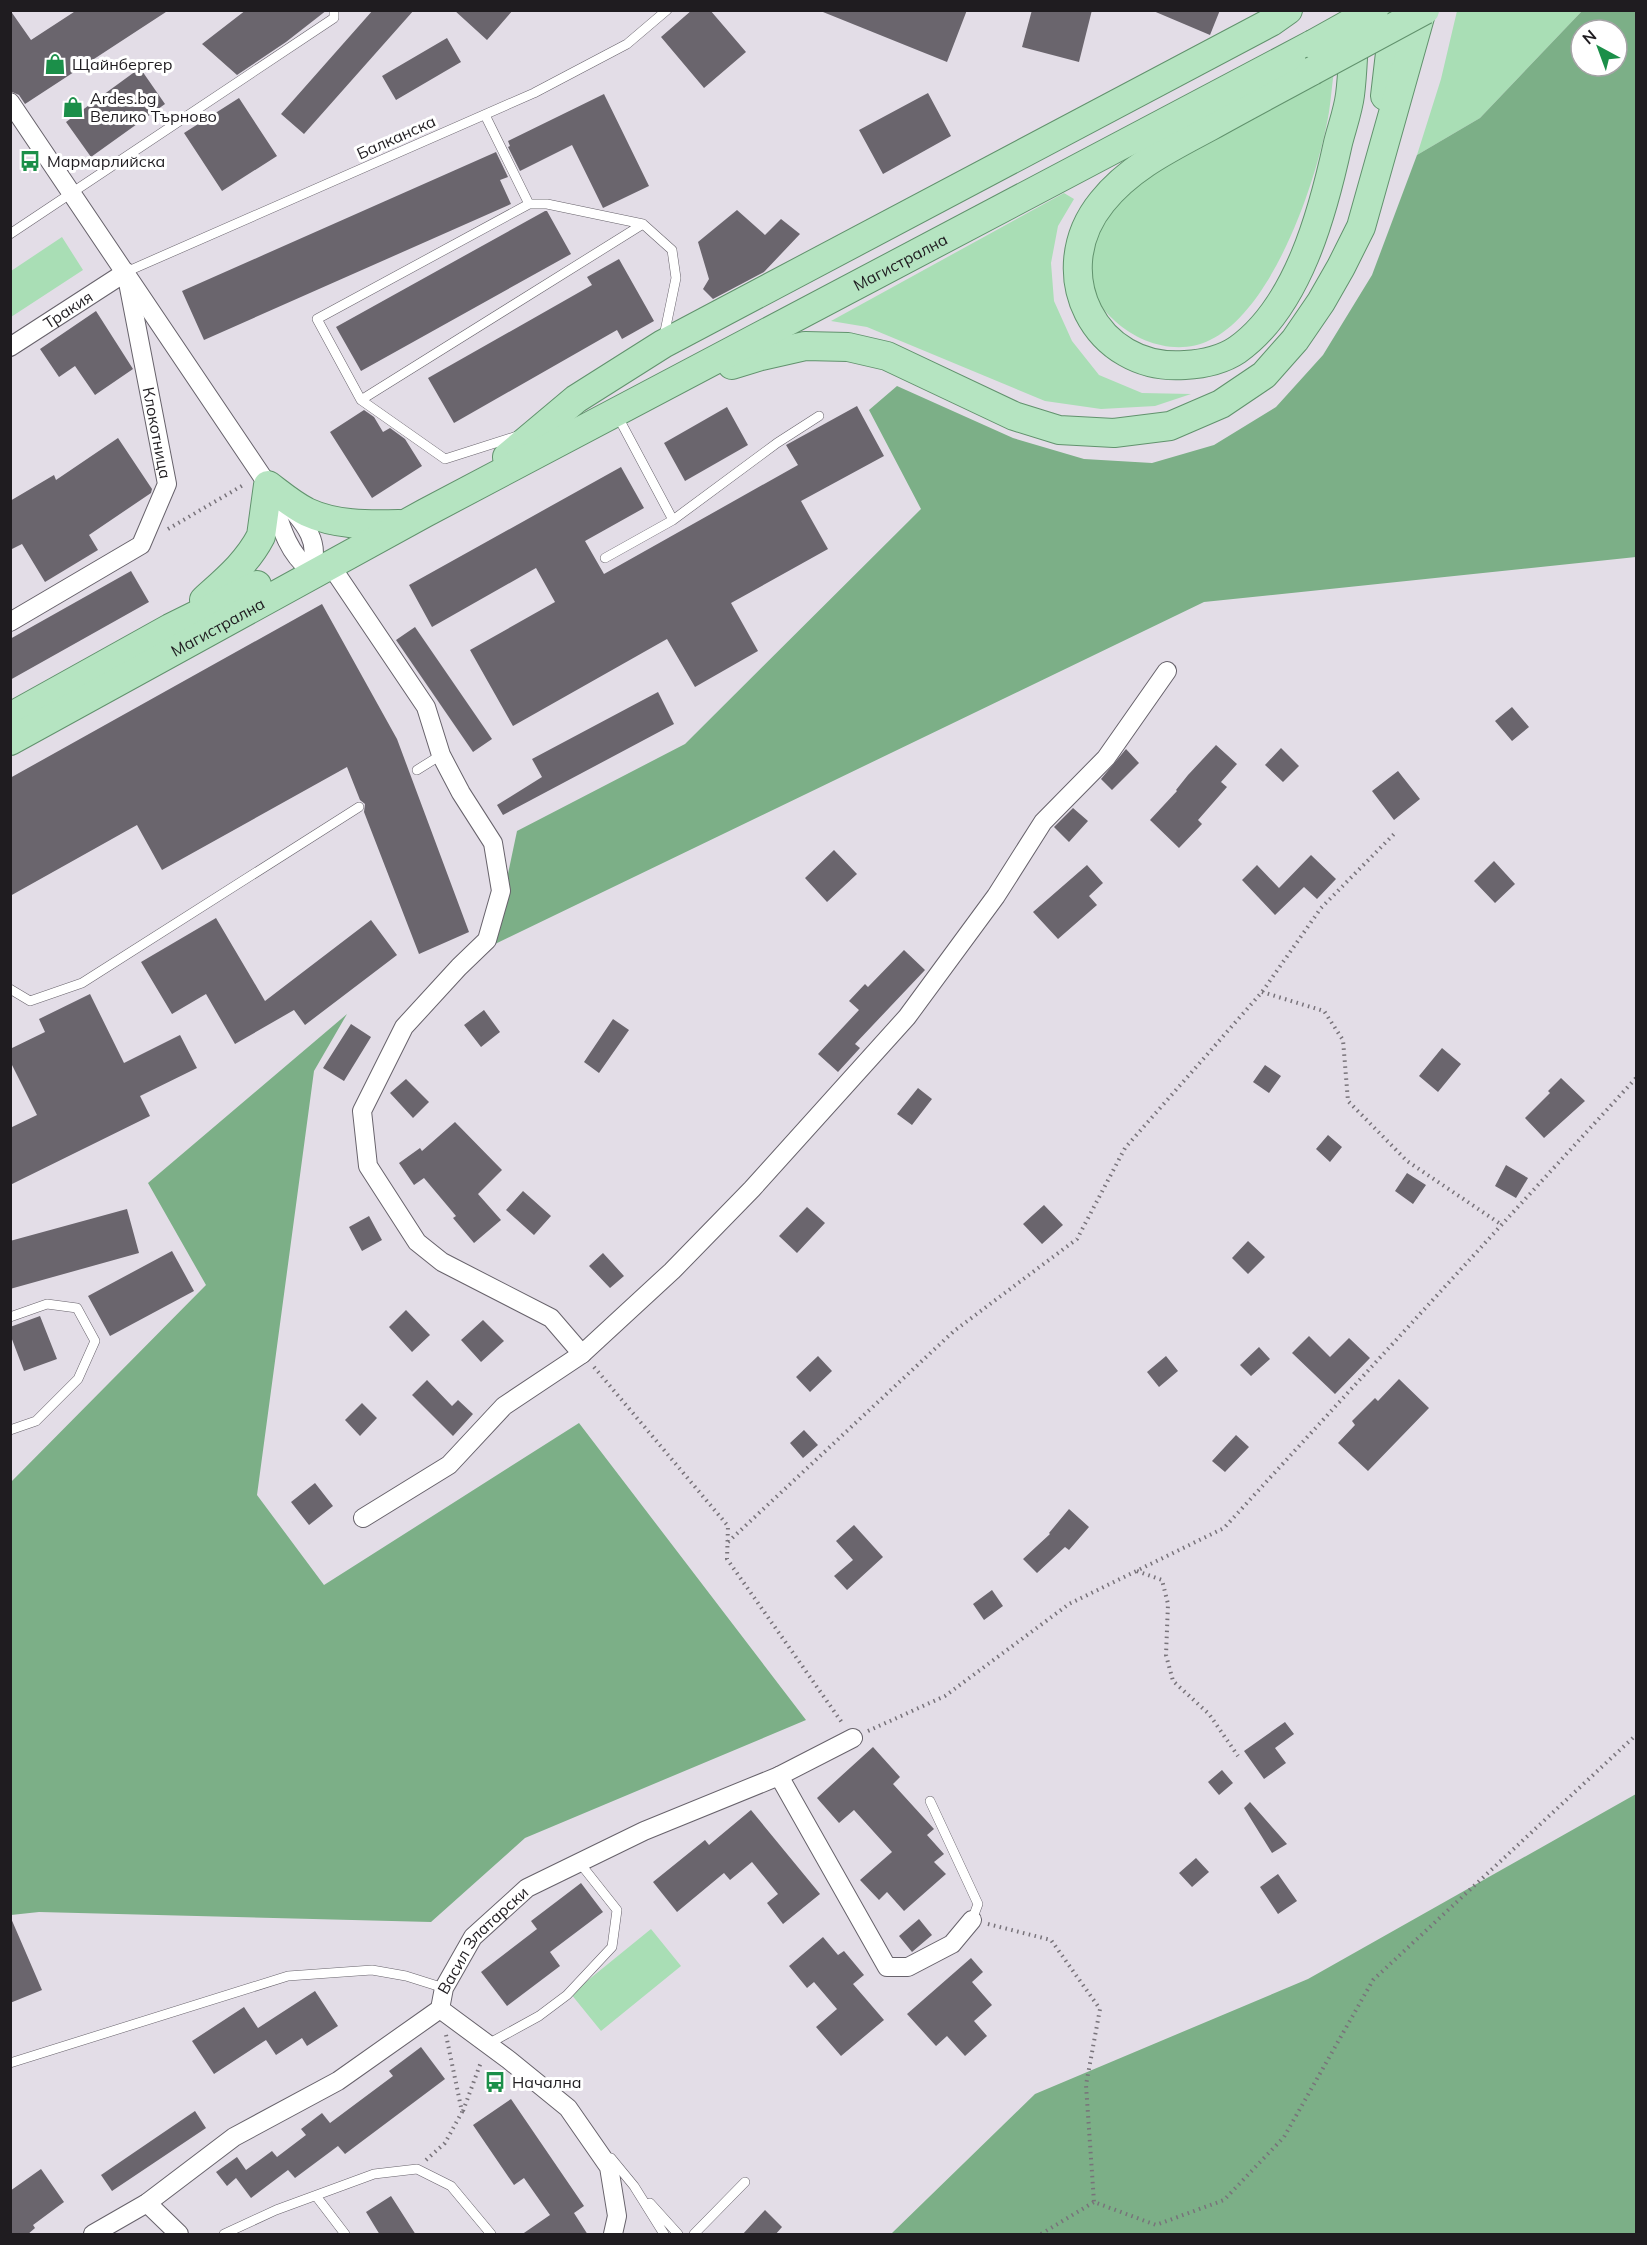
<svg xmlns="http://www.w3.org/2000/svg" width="1647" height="2245" font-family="Mulish,sans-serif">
<rect width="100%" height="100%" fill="#e3dde7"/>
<path fill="#a9deb5" d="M1457 11H1582L1480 118 1417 155 1441 79Z
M1334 71C1332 85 1331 98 1329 112 1318 178 1274 309 1210 340 1150 370 1062 300 1092 234 1096 225 1133 183 1142 175 1153 164 1182 152 1197 144 1243 120 1288 95 1334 71Z
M1064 193 1074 199 1058 226 1051 263 1054 301 1072 341 1099 375 1142 393 1191 394 1155 406 1101 409 1045 401 867 327 831 321Z
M62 237 83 270 11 317V271Z
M651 1929 681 1966 601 2031 571 1994Z"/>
<path fill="#7caf87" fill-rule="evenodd" d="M1582 11H1636V557L1204 602 493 945 517 831 685 744 921 509 869 410 897 386 1013 438 1084 459 1152 463 1214 445 1276 407 1323 355 1372 275 1417 155 1480 118ZM1581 30H1617V66H1581Z
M347 1014 314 1071 257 1495 324 1585 579 1423 806 1720 525 1838 431 1922 39 1912 11 1915V1482L206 1285 148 1183Z
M1636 1794V2234H891L1035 2094 1308 1979Z"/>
<path fill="#6a656d" d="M10 10 31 40 77 10H169L25 104 19 95 10 91Z
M246 10H327L286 42 237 75 202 44Z
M373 10H414L304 134 281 114Z
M454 10H513L487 40Z
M692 10H710L746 52 704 88 661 37Z
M818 10H967L947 62Z
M1032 10H1092L1079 62 1022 47Z
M1151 10H1220L1210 35Z
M447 38 461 62 396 100 382 76Z
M140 68 165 104 91 157 66 122Z
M928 93 951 136 883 174 859 130Z
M604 94 649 186 603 208 572 145 520 171 508 147 510 146 508 141Z
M239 98 277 156 222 191 184 133Z
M496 152 508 177 500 180 511 204 204 340 182 291Z
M737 210 765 235 781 219 800 234 764 272 713 299 703 289 709 279 698 242Z
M545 211H547L571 254 361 371 336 327Z
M619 259 654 321 622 339 617 330 454 423 428 378 592 285 587 277Z
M96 311 133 369 95 395 75 366 59 377 40 349Z
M857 406 884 456 801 501 828 549 731 603 758 651 695 687 667 639 513 726 470 650 555 602 536 568 432 627 409 585 621 467 644 508 585 541 604 574 798 465 786 445Z
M727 407 748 445 685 481 664 443Z
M364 410 374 417 383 432 390 428 405 439 422 466 372 498 330 432Z
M118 438 152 489 151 493 89 535 98 550 45 582 22 544 10 550V501L54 475 56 480Z
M131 571 149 602 10 680V639Z
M322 604 397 739 469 932 419 954 364 812 365 804 360 800 347 767 162 870 137 825 10 896V778Z
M415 627 492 739 473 752 396 640Z
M658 692 674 724 503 815 497 805 542 777 532 759Z
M1512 707 1529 727 1512 741 1495 721Z
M1216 745 1237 764 1221 782 1227 787 1198 820 1202 824 1179 848 1150 820 1177 791 1176 790 1188 775Z
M1281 748 1299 766 1283 782 1265 765Z
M1126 749 1139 763 1112 790 1101 779Z
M1398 771 1420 799 1394 820 1372 791Z
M1073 808 1088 821 1069 842 1054 827Z
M834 850 857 874 827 902 805 878Z
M1311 855 1336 879 1317 899 1304 887 1275 915 1242 880 1257 865 1279 888Z
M1494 861 1515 884 1495 903 1474 881Z
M1087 865 1103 883 1089 896 1097 905 1058 939 1033 912Z
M216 918 265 1001 371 920 397 955 305 1025 294 1010 235 1044 206 994 172 1014 141 962Z
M904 950 925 970 855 1044 860 1048 838 1072 818 1054 859 1010 849 1001 865 984 868 987Z
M90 994 124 1063 180 1035 197 1068 140 1096 150 1116 10 1185V1128L37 1115 10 1061V1049L45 1032 39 1019Z
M484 1010 500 1032 481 1047 464 1025Z
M613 1019 629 1030 599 1073 584 1062Z
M351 1024 371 1037 344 1081 323 1068Z
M1442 1048 1461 1064 1438 1092 1419 1076Z
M1265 1065 1281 1076 1269 1093 1253 1082Z
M1561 1078 1585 1101 1544 1138 1525 1118 1550 1093 1548 1091Z
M406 1079 429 1102 413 1118 390 1093Z
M918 1088 932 1099 912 1125 897 1114Z
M455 1122 502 1170 478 1194 501 1220 474 1243 453 1218 456 1216 424 1178 414 1185 399 1163 420 1148 422 1151Z
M1328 1135 1342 1147 1330 1162 1316 1149Z
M1506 1165 1528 1178 1516 1198 1495 1186Z
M1407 1173 1426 1185 1413 1204 1395 1191Z
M523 1191 551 1216 534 1235 506 1210Z
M1044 1205 1063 1225 1042 1244 1023 1224Z
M807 1207 825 1223 797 1253 779 1236Z
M127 1209 139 1253 10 1289V1241Z
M369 1216 382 1240 362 1251 349 1227Z
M1248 1241 1265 1257 1248 1274 1232 1258Z
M172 1251 194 1291 110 1336 88 1296Z
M603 1253 624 1276 610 1288 589 1266Z
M406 1310 430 1335 412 1352 389 1327Z
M40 1316 57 1359 24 1371 10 1334V1327Z
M483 1320 504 1341 481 1362 461 1340Z
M1309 1336 1330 1357 1349 1338 1370 1358 1335 1394 1292 1353Z
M1259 1347 1270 1359 1251 1376 1240 1365Z
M818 1356 832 1371 810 1392 796 1377Z
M1166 1356 1178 1371 1159 1387 1147 1372Z
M1399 1379 1429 1408 1368 1471 1338 1443 1355 1425 1352 1421 1375 1398 1378 1401Z
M427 1380 452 1406 458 1400 473 1414 453 1436 412 1395Z
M362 1403 377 1418 360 1436 345 1420Z
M804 1430 818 1445 803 1458 790 1443Z
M1236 1435 1249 1447 1225 1472 1212 1461Z
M315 1483 333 1506 309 1525 291 1502Z
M1069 1509 1089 1527 1069 1550 1065 1547 1037 1573 1023 1559 1050 1534 1049 1533Z
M854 1525 883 1557 847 1590 834 1576 853 1560 836 1541Z
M992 1590 1003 1606 984 1620 973 1604Z
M1285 1722 1294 1734 1275 1748 1286 1763 1264 1779 1244 1751Z
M873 1747 900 1777 893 1784 934 1829 927 1835 944 1854 934 1862 946 1874 904 1911 887 1892 879 1900 860 1880 892 1852 854 1810 839 1823 817 1798Z
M1222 1770 1233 1783 1219 1795 1208 1782Z
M1250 1802 1287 1844 1272 1853 1244 1808Z
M751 1810 820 1894 783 1924 767 1903 778 1894 752 1862 730 1880 724 1873 677 1912 653 1882 705 1840 709 1845Z
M1196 1858 1209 1872 1192 1887 1179 1873Z
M1278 1874 1297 1901 1278 1914 1260 1887Z
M581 1883 603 1912 550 1952 560 1966 507 2006 481 1972 537 1929 531 1921Z
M10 1916 42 1990 10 2003Z
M919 1919 932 1935 912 1952 899 1936Z
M823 1937 838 1955 844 1951 864 1975 853 1984 884 2020 841 2056 816 2027 837 2009 814 1982 807 1988 789 1966Z
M971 1958 983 1972 972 1982 992 2005 974 2021 987 2036 965 2056 947 2036 936 2046 907 2014Z
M315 1991 338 2026 307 2046 302 2038 276 2055 258 2028Z
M244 2007 266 2040 214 2074 192 2041Z
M421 2047 445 2079 345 2154 338 2146 295 2178 288 2170 251 2198 236 2178 227 2186 216 2172 237 2157 246 2170 272 2151 277 2157 306 2135 301 2129 322 2113 330 2123 393 2076 389 2071Z
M511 2099 584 2206 574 2213 588 2235H521L550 2215 524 2178 514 2185 473 2125Z
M195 2111 206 2128 112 2191 101 2175Z
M41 2169 64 2202 33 2225 35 2228 27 2235H10V2191Z
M391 2196 416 2235H380L366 2212Z
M765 2210 782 2227 775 2235H742Z"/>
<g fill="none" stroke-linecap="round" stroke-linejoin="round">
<defs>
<path id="service" d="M485 115 529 204H547L643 224 672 250 676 278 664 336
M10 234 334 18V10
M126 272 534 93 627 44 667 10
M361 400 643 224
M617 415 673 520
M517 436 445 459 361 400 317 319 529 204
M605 558 673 520 777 443 819 416
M417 770 441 755
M10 989 30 1001 82 983 359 807
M10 1317 47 1304 77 1308 95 1341 78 1379 36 1421 10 1430
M930 1801 978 1904 972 1920
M488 2044 539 2016 567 1995 612 1947 617 1910 579 1862
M10 2063 288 1976 372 1970 406 1976 444 1988
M611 2158 634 2186 664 2234
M316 2196 345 2234
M650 2203 678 2234
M224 2234 276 2210 374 2174 417 2169 451 2186 491 2234
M694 2234 745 2182"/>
<g id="minor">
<path d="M10 102 268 485C291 510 334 542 303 578"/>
<path id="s1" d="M10 347 126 272 167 484 141 545 10 622"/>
<path d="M271 495C280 523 286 551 310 570H320"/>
<path d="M331 566 426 707 441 755 461 793 493 843 501 891 487 940 459 967 404 1027 362 1111 368 1166 417 1242 442 1262 551 1318 582 1354"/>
<path d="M363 1518 449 1465 504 1406 582 1354 672 1271 752 1189 907 1017 996 896 1043 822 1106 758 1167 671"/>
<path d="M779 1776 887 1967H908L952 1944 972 1920"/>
<path d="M440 2009 509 2060 568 2108 609 2167 617 2216 613 2234"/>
<path d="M147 2203 179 2234"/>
<path id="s2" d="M93 2234 147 2203 234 2137 338 2081 440 2009 444 1988 473 1937 527 1888 644 1831 779 1776 853 1738"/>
</g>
<g id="primary">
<path d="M1312 71C1277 90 1243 108 1209 127 1170 148 1130 167 1102 202 1045 272 1095 372 1185 365 1203 364 1222 360 1237 350 1298 307 1323 212 1338 143 1342 127 1348 111 1350 95 1353 72 1353 49 1355 27"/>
<path d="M1385 96 1395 10"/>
<path d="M732 365 761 356 805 346 848 347 887 356 1014 416 1059 430 1114 433 1170 426 1221 404 1264 375 1295 340 1321 302 1341 267 1361 227 1422 10"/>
<path d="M507 457 576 399 663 344 1271 22 1288 10"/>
<path d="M204 600C226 580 247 563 261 536L268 485C280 494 293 505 307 512 335 525 367 525 399 524"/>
<path d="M10 717 170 628 257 585"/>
<path id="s3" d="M10 741 425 513 1313 44"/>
</g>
</defs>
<use href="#service" stroke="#67626b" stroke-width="10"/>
<use href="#minor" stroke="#67626b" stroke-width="20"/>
<use href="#primary" stroke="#61926d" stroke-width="30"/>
<path stroke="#78737a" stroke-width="4" stroke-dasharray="1.5 4.5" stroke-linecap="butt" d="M168 529 245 484
M1262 992 1324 1011 1343 1040 1348 1101 1407 1161 1502 1225
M594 1367 728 1526 727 1559 843 1724
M728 1542 954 1331 1077 1239 1125 1148 1262 992 1321 908 1395 833
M1137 1571 1162 1580 1168 1604 1166 1655 1173 1681 1209 1714 1238 1756
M868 1731 945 1696 1069 1604 1224 1528 1636 1078
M988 1924 1051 1940 1100 2009 1086 2085 1094 2202 1156 2225 1224 2200 1284 2137 1373 1980 1636 1735
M463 2111 481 2062
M426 2160 445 2143 462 2112 446 2035
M1041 2234 1094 2202"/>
<use href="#service" stroke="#fff" stroke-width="9"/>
<use href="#minor" stroke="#fff" stroke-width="18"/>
<use href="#primary" stroke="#b5e4c1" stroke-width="28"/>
<defs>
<path id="primary-bridge" d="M1313 44 1374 10
M1312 71 1425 10"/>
</defs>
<use href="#primary-bridge" stroke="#61926d" stroke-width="30" stroke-linecap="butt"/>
<use href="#primary-bridge" stroke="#b5e4c1" stroke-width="28"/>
</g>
<defs>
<symbol id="shop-bare" viewBox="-9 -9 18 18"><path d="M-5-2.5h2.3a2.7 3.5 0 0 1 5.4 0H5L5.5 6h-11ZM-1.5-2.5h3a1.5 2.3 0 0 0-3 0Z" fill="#1b8f49" stroke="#fff" stroke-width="2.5" paint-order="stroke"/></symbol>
<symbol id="bus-bare" viewBox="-9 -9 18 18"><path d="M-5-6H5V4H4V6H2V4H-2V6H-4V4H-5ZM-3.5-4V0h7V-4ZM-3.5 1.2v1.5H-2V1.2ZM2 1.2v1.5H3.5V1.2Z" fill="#1b8f49" stroke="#fff" stroke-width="2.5" paint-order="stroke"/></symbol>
</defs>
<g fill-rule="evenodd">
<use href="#shop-bare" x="40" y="49" width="30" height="30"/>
<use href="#shop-bare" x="58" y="92" width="30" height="30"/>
<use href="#bus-bare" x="15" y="146" width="30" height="30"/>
<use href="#bus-bare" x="480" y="2067" width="30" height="30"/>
</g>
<g text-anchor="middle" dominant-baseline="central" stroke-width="6" stroke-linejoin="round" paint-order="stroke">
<g font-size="16" fill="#1f1c20" stroke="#fff" text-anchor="start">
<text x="72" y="64">Щайнбергер</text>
<text x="90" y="98">Ardes.bg<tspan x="90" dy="18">Велико Търново</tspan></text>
<text x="47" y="161">Мармарлийска</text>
<text x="512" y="2082">Начална</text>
</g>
<g font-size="16" fill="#1f1c20" stroke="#fff">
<text transform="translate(396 137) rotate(-24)">Балканска</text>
<text stroke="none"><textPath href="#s3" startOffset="1011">Магистрална</textPath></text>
<text stroke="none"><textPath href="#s1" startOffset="69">Тракия</textPath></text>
<text stroke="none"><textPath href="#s1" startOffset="302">Клокотница</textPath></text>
<text stroke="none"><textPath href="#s3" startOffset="237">Магистрална</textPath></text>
<text stroke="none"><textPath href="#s2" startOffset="498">Васил Златарски</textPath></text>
</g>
</g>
<rect width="1647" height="2245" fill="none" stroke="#1f1c20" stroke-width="24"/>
<g transform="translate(1599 48) rotate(319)"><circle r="28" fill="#ffffff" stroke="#a5a4a6" stroke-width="1.5"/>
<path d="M0-4.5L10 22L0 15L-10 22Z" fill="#1b8f49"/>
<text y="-9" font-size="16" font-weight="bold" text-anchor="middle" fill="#1f1c20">N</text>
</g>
</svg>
